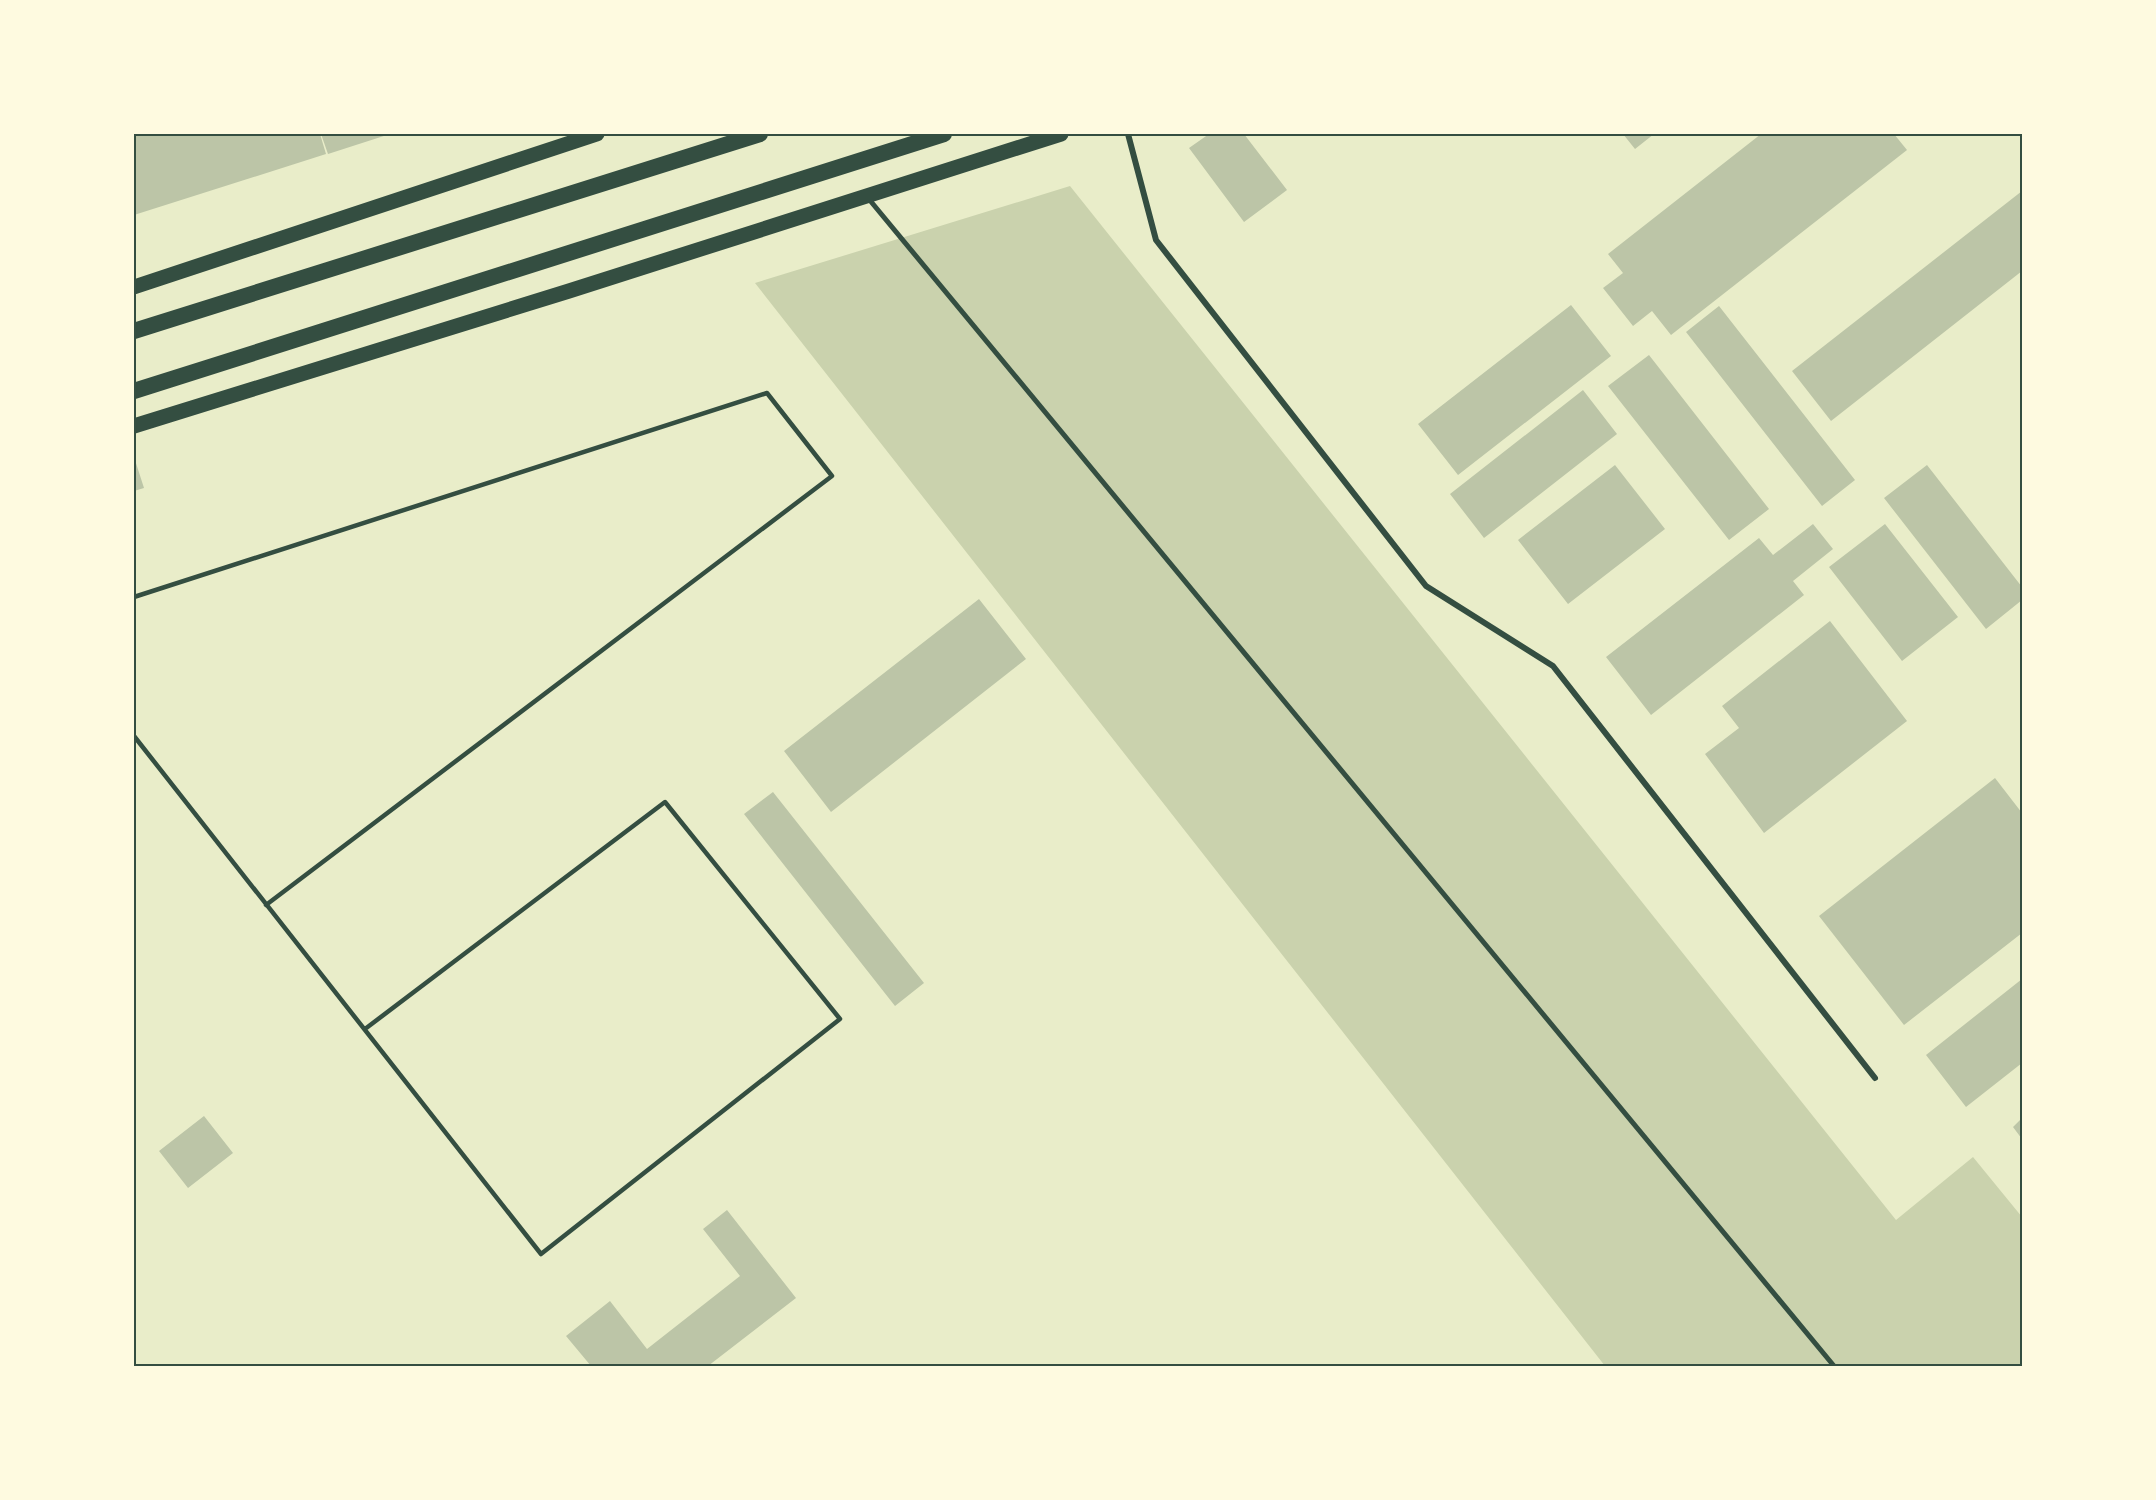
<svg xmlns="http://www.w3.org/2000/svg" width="2156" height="1500" font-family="Ubuntu,sans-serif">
<rect width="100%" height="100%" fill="#e9edc9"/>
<path fill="#cad2ad" d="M1070 186 1896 1220 1973 1157 2022 1217V1366H1605L755 283Z"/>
<path fill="#bcc5a7" d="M134 134H320L326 154 134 215Z
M321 134H390L328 154Z
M1209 134H1244L1287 190 1244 222 1189 148Z
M1623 134H1654L1635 149Z
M1761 134H1894L1907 150 1671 335 1652 311 1633 326 1603 288 1623 273 1608 254Z
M2022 191V271L1831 421 1792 371Z
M1571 305 1611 356 1458 475 1418 424Z
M1719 306 1855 480 1822 506 1686 332Z
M1649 355 1769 509 1729 540 1608 386Z
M1583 390 1617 434 1484 538 1450 494Z
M134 457 144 488 134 491Z
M1615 465 1665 529 1568 604 1518 540Z
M1927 465 2022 587V600L1986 629 1884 498Z
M1813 524 1833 549 1793 581 1804 595 1651 715 1606 657 1759 538 1773 555Z
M1885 524 1958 617 1902 661 1829 567Z
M979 599 1026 659 831 812 784 751Z
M1830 621 1907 721 1764 833 1705 754 1739 728 1722 706Z
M1995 778 2022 813V933L1904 1025 1819 916Z
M773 792 924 983 895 1006 744 814Z
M2022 979V1063L1966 1107 1926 1055Z
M204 1116 233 1153 188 1188 159 1151Z
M2022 1118V1139L2013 1127Z
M727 1210 796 1298 708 1366H591L566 1336 610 1301 647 1349 740 1276 703 1229Z"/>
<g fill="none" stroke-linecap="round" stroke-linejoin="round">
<path stroke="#344e41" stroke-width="4.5" d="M134 597 767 393 832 476 266 905
M134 736 541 1254 840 1019 665 802 365 1029"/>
<path stroke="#344e41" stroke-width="5" d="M868 198 1834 1366"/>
<path stroke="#344e41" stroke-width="6" d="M1128 134 1156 240 1426 586 1553 666 1875 1078"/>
<path stroke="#344e41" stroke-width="15" d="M134 287 597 134
M134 426 569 291 1061 134"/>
<path stroke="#344e41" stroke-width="16" d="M134 331 760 134
M134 391 944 134"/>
</g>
<rect width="2156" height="1500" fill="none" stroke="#fefae0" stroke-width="270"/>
<rect x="135" y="135" width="1886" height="1230" fill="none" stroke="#344e41" stroke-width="2"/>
</svg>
